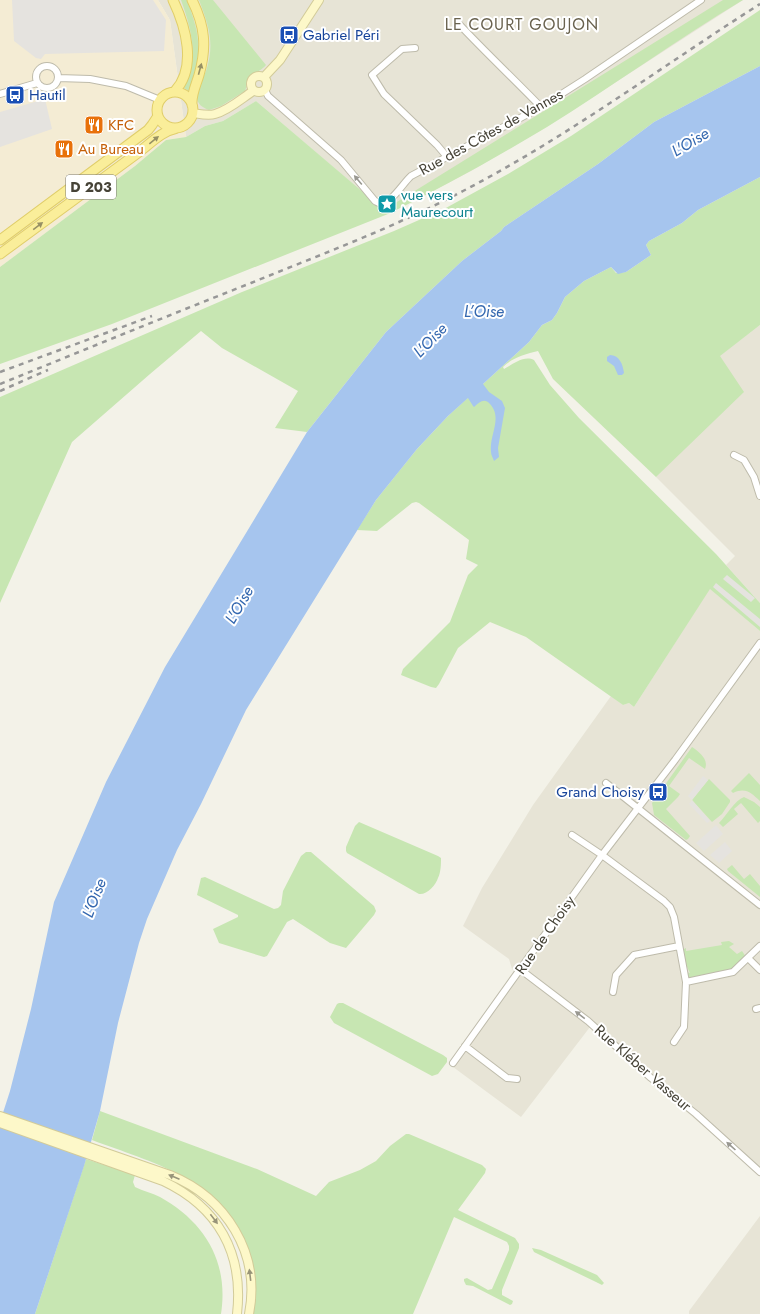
<svg xmlns="http://www.w3.org/2000/svg" width="760" height="1314" font-family="Jost,sans-serif">
<rect width="100%" height="100%" fill="#f3f2e8"/>
<path fill="#e7e4d6" d="M158 0H743L548 126 471 171 388 214 256 101 223 121 205 126 186 137 170 20Z
M760 325V603L726 565 735 556 656 477 721 408 719 356Z
M710 588 760 631V1176L590 1027 521 1117 449 1064 514 971 512 969 509 959 463 926 482 888 533 805 611 696 623 705 629 703 634 707Z
M760 1216V1314H689V1311Z"/>
<path fill="#f4ecd4" d="M0 0H158L170 20 186 137 166 140 135 166 0 267Z"/>
<path fill="#c7e6b2" d="M181 0H187L188 3C194 19 200 37 198 55 197 67 192 79 189 91L184 88C186 83 188 78 190 73 197 49 189 22 181 0Z
M199 0H213L266 65C260 72 254 72 249 78 246 82 247 87 245 91L221 106 209 110C203 108 197 104 197 97 196 91 203 78 206 71 215 44 209 26 199 0Z
M723 0H743C676 40 613 86 547 127 495 158 442 188 388 214L112 324 0 364V267L135 166 166 140 186 137 205 126 223 121 256 101 384 210Z
M760 10V66L654 122 598 164 504 227 501 231 462 261 386 332 307 432 275 428 298 391 222 348 201 331 150 374 72 442 0 603V397L242 292 394 231 444 209 508 174 571 136Z
M760 177V325L720 356 744 392 656 477 553 379 538 351C525 354 512 358 503 367L504 369C513 364 524 355 534 360L550 385 579 418 716 554 760 603V631L710 589 634 707 629 703 623 705 526 637 490 622 458 648 439 684 436 688 431 687 401 675 403 669 450 622 468 575 478 565 466 559 469 540 419 503 416 502 412 503 377 531 357 530 376 500 400 470 417 449 448 416 529 342 542 325 552 320 557 313 565 297 584 281 611 267 616 273 626 272 651 255 646 245 649 241 682 223 698 210Z
M692 747C699 752 709 759 705 769L689 758 669 786 680 794 678 797 666 809 690 836 688 839 686 840 654 815 652 803Z
M749 773 760 785V801C751 793 746 787 733 793L731 791Z
M709 779 730 800V802L722 814 712 822 692 800Z
M744 797 754 802 760 807V821L758 823 741 803 734 809 738 814 723 827 719 823C726 816 735 800 744 797Z
M359 822 438 856 441 858C441 864 441 872 438 878 436 885 427 895 419 894L347 853 346 851V847L355 826Z
M306 852H311L374 906 376 911 374 915 346 948 330 943 293 919 287 922 267 956 264 957 219 943 213 929 238 917V915L197 895 201 878 205 877 274 909 278 908 281 905 283 891 301 856Z
M732 865 744 879 750 874 760 886V897L728 871 727 869Z
M729 941 734 944 729 947 737 954 742 951 746 957 736 970 696 980H688L684 971 690 973 681 955 682 950 686 948V951L722 945 721 942Z
M339 1003H343L443 1055 447 1058V1062L438 1074 432 1076 334 1023 330 1017 337 1004Z
M100 1111 257 1169 316 1196 329 1182 360 1170 376 1161 390 1146 406 1134H409L482 1165 486 1169 485 1173 458 1210 515 1238 519 1244V1248L502 1290V1295L513 1301 512 1304 510 1305 473 1286 466 1285 464 1281V1279L467 1278 488 1290 492 1289 509 1250V1246L507 1242 454 1217 413 1314H253C258 1289 255 1266 245 1243 216 1177 153 1163 92 1140Z
M86 1159 135 1175 133 1182 135 1187C143 1191 152 1193 160 1197 205 1222 229 1262 221 1314H35Z
M532 1248 541 1250 597 1275 604 1283 602 1285 596 1282 540 1255 534 1252Z"/>
<path fill="#e5e3df" d="M12 0H153L166 20 164 51 45 54 41 59 36 58 14 41Z
M45 99 52 129 0 147V112Z
M727 575 755 598 751 602 723 579Z
M716 583 760 619V627L713 587Z
M703 776 708 780 692 800 710 821 707 823 689 804 692 800 688 796Z
M716 825 723 834 704 851 696 843Z
M725 842 732 851 719 863 710 855Z"/>
<path fill="#a6c5ee" d="M760 66V177L698 210 682 223 649 241 646 245 651 255 626 272 618 274 611 267 584 281 565 297 557 313 552 320 542 325 529 342 483 384 489 392 502 401 505 408 498 448 499 457 494 461C493 458 491 455 491 452 489 435 503 418 490 404 484 397 479 403 474 407L473 406 468 398 448 416 417 449 376 500 246 710 201 804 177 850 147 919 139 943 118 1023 100 1111 84 1166 35 1314H0V1122L10 1091 31 1009 54 902 106 782 165 667 307 432 386 332 462 261 501 231 504 227 598 164 654 122Z
M610 355C619 355 623 364 624 373L622 375H618L614 366 607 361V357Z"/>
<g fill="none" stroke-linecap="round" stroke-linejoin="round">
<defs>
<path id="street" d="M458 23C485 52 513 78 541 107
M415 48 402 49 372 75 384 94 437 145 448 158
M36 77a11 11 0 1 1 22 0a11 11 0 1 1-22 0Z
M58 78 90 79 126 86 160 100
M265 90 268 96 341 160 375 201C377 202 380 204 381 204 390 205 404 182 411 176L541 107 585 79 701 0
M0 94 37 83
M734 455 744 460 754 477 760 496
M606 783 760 905
M572 835 602 855 664 901 670 907 674 917 686 982 684 1027 674 1042
M748 958 760 970
M521 970 588 1021 651 1078 696 1114 760 1172
M686 982 733 972 760 946
M613 992 616 975 634 955 679 946
M756 1009 760 1008
M465 1046 507 1078 517 1079
M453 1063 602 855 675 760 760 643"/>
<path id="secondary" d="M251 84a8 8 0 1 1 16 0a8 8 0 1 1-16 0Z
M264 77 280 60 319 0
M193 113C200 114 208 116 215 114 229 110 241 99 253 91
M0 1116 170 1175C226 1198 261 1253 249 1314
M0 1123 163 1181C218 1207 244 1253 237 1314"/>
<path id="primary" d="M173 0C186 27 197 67 175 91
M192 0C205 26 207 47 199 75 196 85 191 95 192 105
M157 110a18 18 0 1 1 36 0a18 18 0 1 1-36 0Z
M0 240 148 130 152 125 158 116
M0 254 139 152C151 143 162 131 177 128"/>
</defs>
<use href="#street" stroke="#bebbab" stroke-width="8"/>
<use href="#secondary" stroke="#d2cb99" stroke-width="10"/>
<use href="#primary" stroke="#e0ce6a" stroke-width="11"/>
<use href="#street" stroke="#fff" stroke-width="6"/>
<use href="#secondary" stroke="#fdf8c9" stroke-width="8"/>
<use href="#primary" stroke="#faee9a" stroke-width="9"/>
<path stroke="#979797" stroke-width="2.5" stroke-dasharray="5 5" stroke-linecap="butt" d="M0 372 152 316
M0 384C84 350 167 316 251 283 322 254 395 227 463 191 567 137 661 67 760 4
M0 391 48 370"/>
</g>
<defs><path id="oneway-solid" d="M-6-.8H1V-3.2L6.5 0L1 3.2V.8H-6Z"/></defs>
<g fill="#979064">
<use href="#oneway-solid" transform="translate(200 69) rotate(-75)"/>
<use href="#oneway-solid" transform="translate(154 140) rotate(-39)"/>
<use href="#oneway-solid" transform="translate(38 226) rotate(-37)"/>
</g>
<g fill="#999891">
<use href="#oneway-solid" transform="translate(358 180) rotate(-130)"/>
<use href="#oneway-solid" transform="translate(580 1015) rotate(-143)"/>
<use href="#oneway-solid" transform="translate(731 1146) rotate(-138)"/>
</g>
<g fill="#989479">
<use href="#oneway-solid" transform="translate(174 1177) rotate(-157)"/>
<use href="#oneway-solid" transform="translate(214 1219) rotate(53)"/>
<use href="#oneway-solid" transform="translate(250 1275) rotate(-97)"/>
</g>
<defs>
<symbol id="bus-square" viewBox="-11 -11 22 22"><rect x="-9" y="-9" width="18" height="18" rx="4" fill="#1a4fb4" stroke="#fff"/><path d="M-5-6H5V4H4V6H2V4H-2V6H-4V4H-5ZM-3.5-4V0h7V-4ZM-3.5 1.2v1.5H-2V1.2ZM2 1.2v1.5H3.5V1.2Z" fill="#fff"/></symbol>
<symbol id="restaurant-square" viewBox="-11 -11 22 22"><rect x="-9" y="-9" width="18" height="18" rx="4" fill="#e8710a" stroke="#fff"/><path d="M-5-6h1v4h1v-4h1v4h1v-4h1v5L-1.5 .5V6h-2V.5L-5-1ZM5-6V6H3V1.5H1.5Q1.5-4 5-6Z" fill="#fff"/></symbol>
<symbol id="sight-square" viewBox="-11 -11 22 22"><rect x="-9" y="-9" width="18" height="18" rx="4" fill="#0f9aa8" stroke="#fff"/><path d="M0-6L1.8-2.2L6-1.7L2.9 1.2L3.7 5.4L0 3.3L-3.7 5.4L-2.9 1.2L-6-1.7L-1.8-2.2Z" fill="#fff"/></symbol>
</defs>
<g fill-rule="evenodd">
<use href="#bus-square" x="278" y="24" width="22" height="22"/>
<use href="#bus-square" x="4" y="84" width="22" height="22"/>
<use href="#restaurant-square" x="83" y="114" width="22" height="22"/>
<use href="#restaurant-square" x="53" y="138" width="22" height="22"/>
<use href="#sight-square" x="376" y="193" width="22" height="22"/>
<use href="#bus-square" x="647" y="781" width="22" height="22"/>
</g>
<g text-anchor="middle" dominant-baseline="central" stroke-width="4" stroke-linejoin="round" paint-order="stroke">
<rect fill="#fff" stroke="#7e7b73" stroke-width="1" x="66" y="175" width="50" height="24" rx="3"/>
<g font-size="14" font-weight="bold" fill="#464337">
<text x="91" y="187">D 203</text>
</g>
<g font-size="15" fill="#164399" stroke="#fff" text-anchor="start">
<text x="303" y="35">Gabriel Péri</text>
<text x="29" y="95">Hautil</text>
<text x="644" y="792" text-anchor="end">Grand Choisy</text>
</g>
<g font-size="15" fill="#c56008" stroke="#fff" text-anchor="start">
<text x="108" y="125">KFC</text>
<text x="78" y="149">Au Bureau</text>
</g>
<g font-size="15" fill="#464337" stroke="#fff">
<text transform="translate(491 132) rotate(-29)">Rue des Côtes de Vannes</text>
<text transform="translate(545 935) rotate(-55)">Rue de Choisy</text>
<text transform="translate(643 1068) rotate(41)">Rue Kléber Vasseur</text>
</g>
<g font-size="15" fill="#0d838f" stroke="#fff" text-anchor="start">
<text x="401" y="195">vue vers<tspan x="401" dy="17">Maurecourt</tspan></text>
</g>
<g font-size="16" letter-spacing="1" fill="#69624e" stroke="#fff">
<text x="522" y="24">LE COURT GOUJON</text>
</g>
<g font-size="16" font-style="italic" fill="#3367af" stroke="#fff">
<text transform="translate(690 142) rotate(-31)">L'Oise</text>
<text x="484" y="311">L’Oise</text>
<text transform="translate(430 340) rotate(-46)">L'Oise</text>
<text transform="translate(239 605) rotate(-60)">L'Oise</text>
<text transform="translate(94 898) rotate(-69)">L'Oise</text>
</g>
</g>
</svg>
